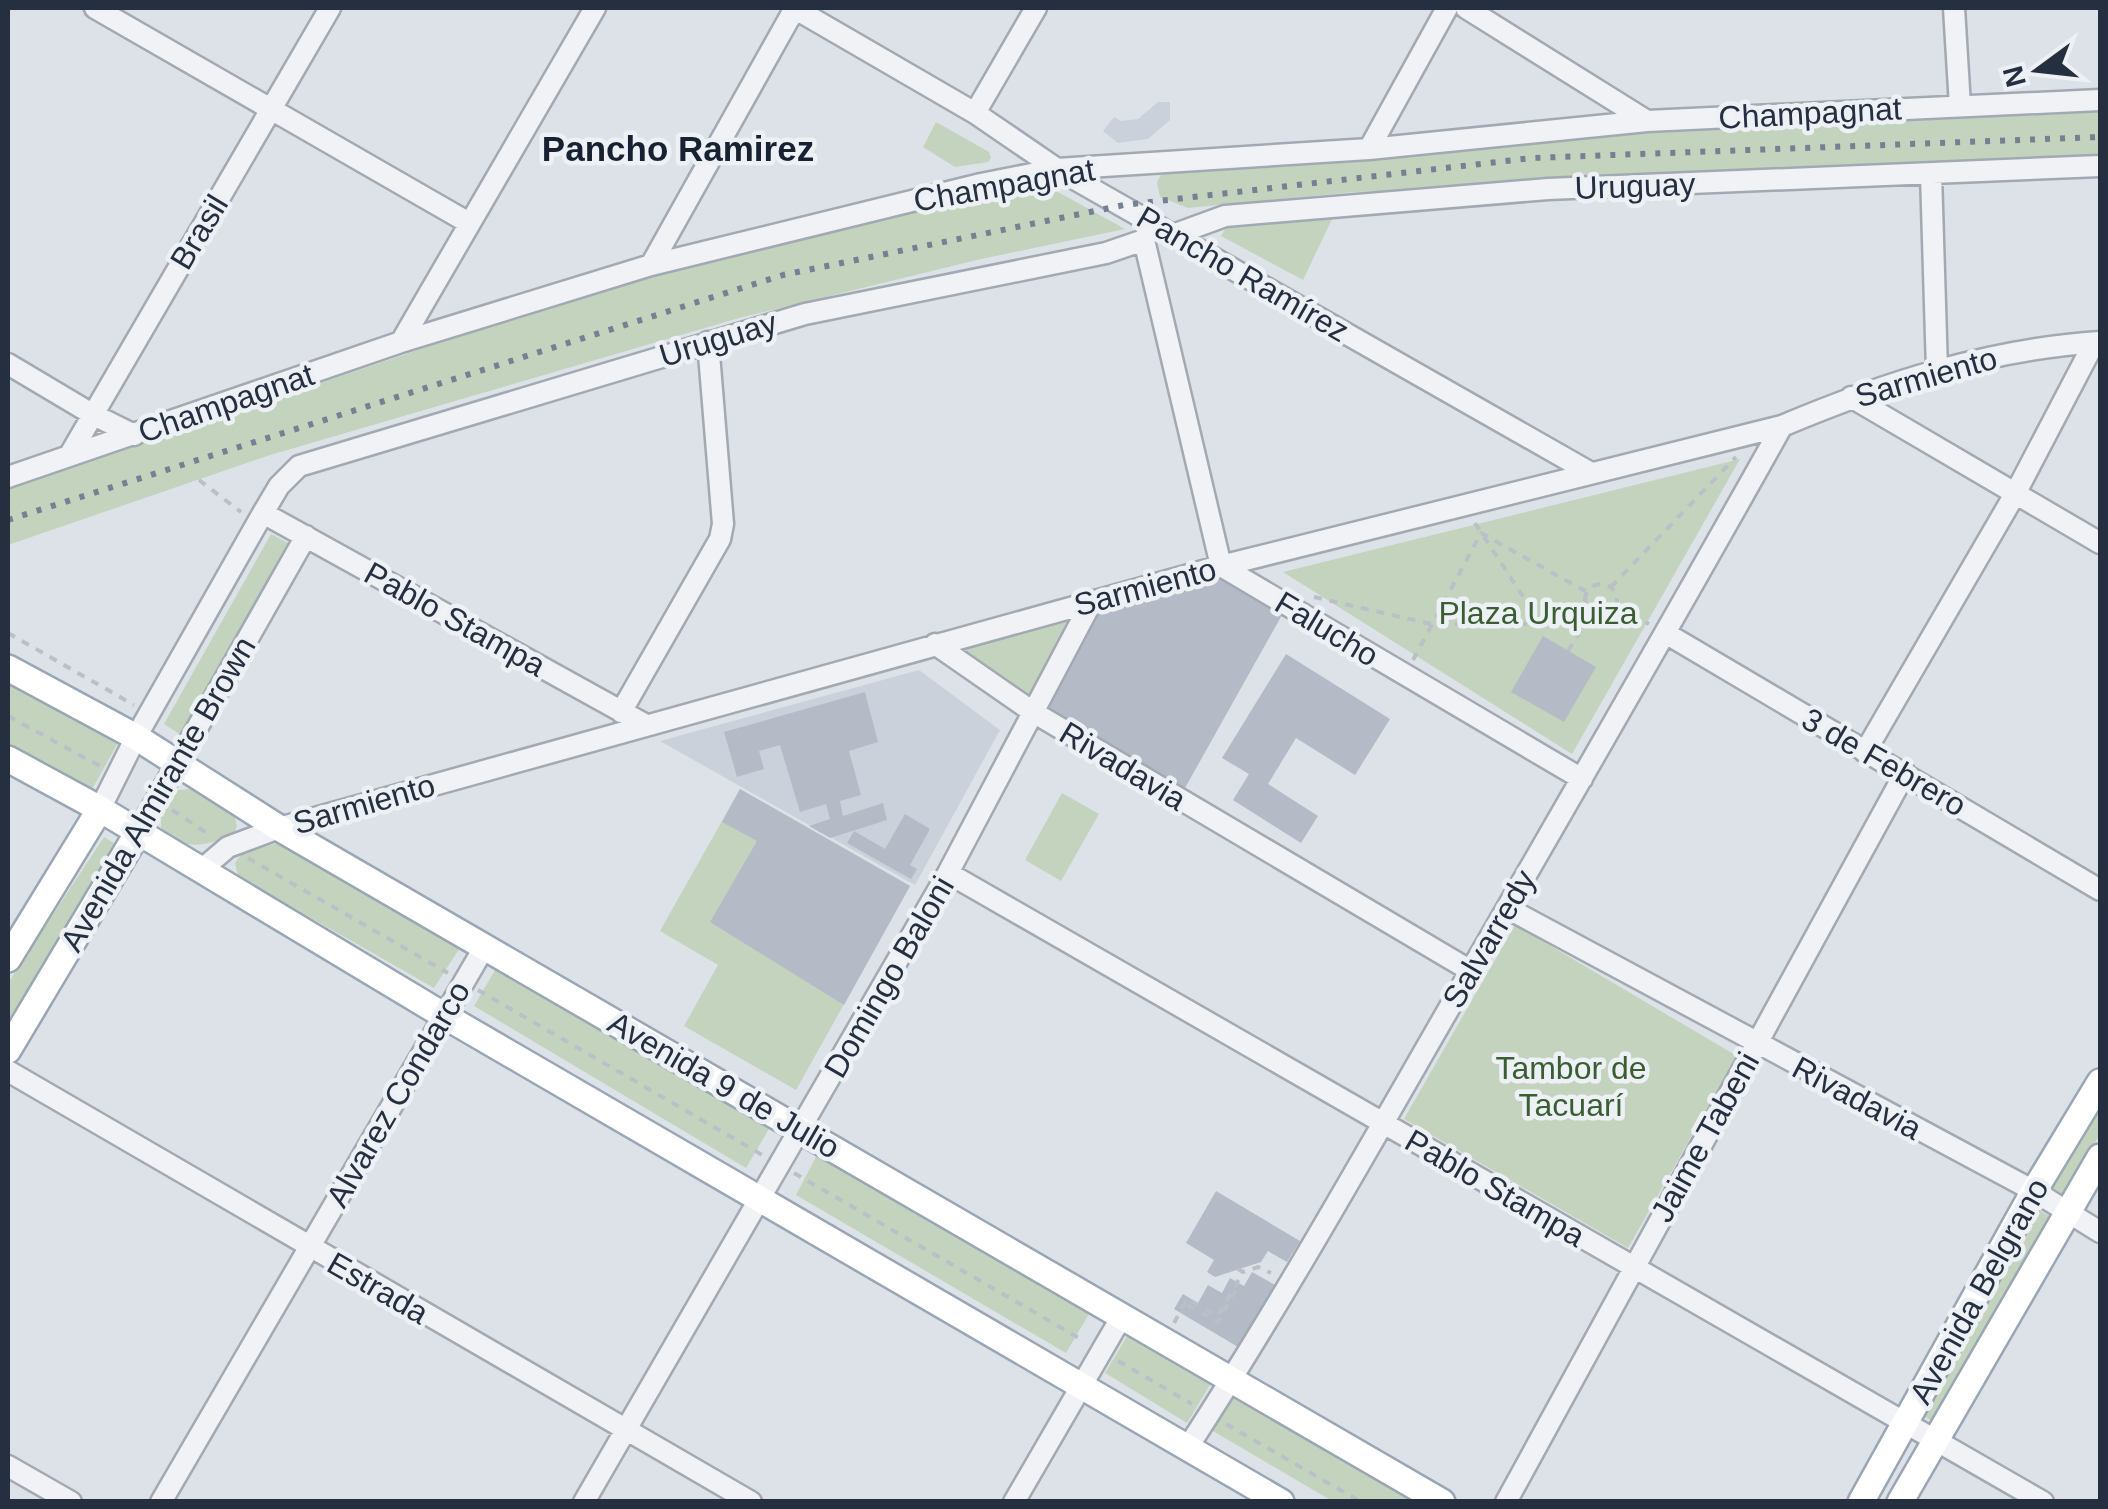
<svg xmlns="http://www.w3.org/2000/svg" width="2108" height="1509" font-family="Arial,sans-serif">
<rect width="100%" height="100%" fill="#dde2e8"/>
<path fill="#cbd1db" d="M1158 102H1170V120L1148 139 1118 143 1103 131 1114 117 1121 121 1138 119Z
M919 670 1000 730 915 885 660 741Z"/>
<path fill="#c3d3bd" d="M2100 112V158L1354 192 1188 208 1160 197 1157 182 1165 167 1526 139Z
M936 122 989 152 991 158 988 162 955 167 923 147Z
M1038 181 1125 229 981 259 739 318 270 455 8 545V488L469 333 737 250Z
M1333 217 1303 280 1221 236 1229 223Z
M1740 459 1572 754 1283 572Z
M271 534 292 545 181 735 164 724Z
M1084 606 1032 706 944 645Z
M8 680 119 741 91 791 8 748Z
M192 789 234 814 237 826 233 836C201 845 188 853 161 828V818L178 790Z
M740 789 910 886 796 1090 684 1026 718 965 660 931Z
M1062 793 1099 814 1061 881 1025 860Z
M104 837 117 845 8 1036V983Z
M283 842 461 946 434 988 238 876 235 863 244 851Z
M1515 925 1737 1056 1628 1248 1404 1119Z
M498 965 770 1127 746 1168 474 1006Z
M2100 1098V1134L2062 1200 2046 1191Z
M818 1153 1089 1314 1066 1353 796 1195Z
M2037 1209 2051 1217 1932 1421 1918 1413Z
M1129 1333 1211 1383 1187 1423 1105 1373Z
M1236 1392 1422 1501H1332L1213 1431Z"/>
<path fill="#b4bbc6" d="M1218 574 1282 615 1185 788 1042 709 1097 609Z
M1543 636 1596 667 1564 722 1511 692Z
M1286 654 1390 719 1355 775 1296 738 1268 784 1318 816 1301 843 1233 800 1249 774 1222 758Z
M865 692 878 742 849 751 861 795 840 801 843 816 883 803 887 820 830 838 809 826 830 819 826 804 800 812 780 745 759 751 764 769 737 777 724 732Z
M740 789 910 886 844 1005 710 922 757 841 722 822Z
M905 814 930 829 910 865 917 869 911 879 847 843 854 831 885 849Z
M1216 1191 1300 1241 1287 1262 1268 1251 1261 1262 1215 1277 1207 1272 1214 1260 1186 1243Z
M1252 1272 1275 1285 1238 1347 1174 1309 1183 1294 1198 1303 1208 1285 1222 1293 1230 1278 1244 1286Z"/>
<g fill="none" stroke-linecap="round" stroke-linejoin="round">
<defs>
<path id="minor" d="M95 8 469 223
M794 8 975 113 1057 169 1591 473
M1466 8 1647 121
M1954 8 1960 106
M975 113 1036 8
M1369 149 1447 8
M1931 174 1937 370
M1148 232 1144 240 1221 566 1582 779
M1173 235 1225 216 1548 189 2100 166
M651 265 795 8
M401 342 595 8
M8 364 92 414 134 435
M1851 397 2100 543
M69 456 330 8
M8 477 401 342 651 265 981 184 1057 169 1369 149 1647 121 2100 100
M263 513 646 725
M1667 634 2100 890
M935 644 1033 712 1471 971
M621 712 720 539 723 524 708 342
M1865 752 2015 494 2094 343
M100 809 136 737 263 513 279 486 299 466 805 314 1106 253 1144 240
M137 834 306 536
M201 870 228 847 279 828 1221 566 1782 426C1884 383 1989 349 2100 342
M948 873 2043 1502
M1507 908 2034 1191 2100 1232
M8 1071 751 1502
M1188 1447C1288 1293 1378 1131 1470 972 1575 790 1680 609 1782 426
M8 1466 71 1502
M161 1502 485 946
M584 1502 948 873 1092 601
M1014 1502 1122 1316
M1506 1502 1905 773"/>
<path id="major" d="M8 668 136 737 279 828 1442 1502
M8 759 100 809 443 1015 1281 1502
M8 959 100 809
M8 1050 137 834
M1861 1502 2034 1191 2100 1082
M1900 1502 2100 1157"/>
</defs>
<use href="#minor" stroke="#a2a9b2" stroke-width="25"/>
<use href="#major" stroke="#9ba6b5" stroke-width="30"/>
<path stroke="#bbbfc7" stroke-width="4" stroke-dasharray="8 8" stroke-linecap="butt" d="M199 480 241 512
M1475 523 1541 624
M1585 600a16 16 0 1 1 32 0a16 16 0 1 1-32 0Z
M1611 587 1736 457
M1314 597 1431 624H1541
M1617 608 1649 624
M8 633 134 705
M1568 651 1591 613
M1413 660 1481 533 1587 592
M8 716 100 766
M172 810 210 835
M248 858 448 973
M478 990 764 1156
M794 1173 1084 1341
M1238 1269 1243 1272 1258 1267 1271 1273
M1187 1305 1218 1322 1238 1286
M1174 1323 1187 1299 1218 1316 1243 1272
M1118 1361 1192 1404
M1226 1424 1361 1502"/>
<use href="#minor" stroke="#f0f2f6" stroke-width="20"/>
<use href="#major" stroke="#fff" stroke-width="25"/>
<path stroke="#758193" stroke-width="6" stroke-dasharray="5 10" stroke-linecap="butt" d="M8 520 783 275 1124 205 1532 158 2100 137"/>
</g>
<g text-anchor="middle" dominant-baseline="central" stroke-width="9" stroke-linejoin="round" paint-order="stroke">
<g font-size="32" fill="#252f40" stroke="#edf1f6">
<text transform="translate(1810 113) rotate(-3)">Champagnat</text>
<text transform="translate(1004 185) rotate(-10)">Champagnat</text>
<text transform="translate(1635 186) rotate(-2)">Uruguay</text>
<text transform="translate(199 232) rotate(-59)">Brasil</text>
<text transform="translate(1243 274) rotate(30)">Pancho Ramírez</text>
<text transform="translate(718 339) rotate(-17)">Uruguay</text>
<text transform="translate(1926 377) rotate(-16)">Sarmiento</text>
<text transform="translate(226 403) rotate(-19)">Champagnat</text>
<text transform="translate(1145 587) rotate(-15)">Sarmiento</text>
<text transform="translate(455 619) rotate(29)">Pablo Stampa</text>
<text transform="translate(1327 629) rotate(31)">Falucho</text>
<text transform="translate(1884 762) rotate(30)">3 de Febrero</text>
<text transform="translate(1123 766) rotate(31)">Rivadavia</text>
<text transform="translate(158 794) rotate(-60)">Avenida Almirante Brown</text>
<text transform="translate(364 804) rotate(-16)">Sarmiento</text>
<text transform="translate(1489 939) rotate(-60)">Salvarredy</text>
<text transform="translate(889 977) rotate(-60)">Domingo Baloni</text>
<text transform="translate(724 1085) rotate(30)">Avenida 9 de Julio</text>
<text transform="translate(398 1094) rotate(-60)">Alvarez Condarco</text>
<text transform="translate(1857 1098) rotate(28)">Rivadavia</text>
<text transform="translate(1705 1137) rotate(-61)">Jaime Tabeni</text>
<text transform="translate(1495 1188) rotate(30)">Pablo Stampa</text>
<text transform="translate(378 1288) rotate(30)">Estrada</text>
<text transform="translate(1979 1291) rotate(-61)">Avenida Belgrano</text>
</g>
<g font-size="32" fill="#3a5d31" stroke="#edf1f6">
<text x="1538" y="613">Plaza Urquiza</text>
<text x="1571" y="1068">Tambor de<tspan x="1571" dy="37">Tacuarí</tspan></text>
</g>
<g font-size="35" font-weight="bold" fill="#182131" stroke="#edf1f6">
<text x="678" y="148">Pancho Ramirez</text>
</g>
</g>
<rect width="2108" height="1509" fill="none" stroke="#252f40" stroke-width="20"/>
<g transform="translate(2038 70) rotate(255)" stroke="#edf1f6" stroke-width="8" paint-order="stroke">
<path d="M0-8L18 38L0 25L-18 38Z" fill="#252f40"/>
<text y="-15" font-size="28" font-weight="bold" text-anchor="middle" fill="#252f40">N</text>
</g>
</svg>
